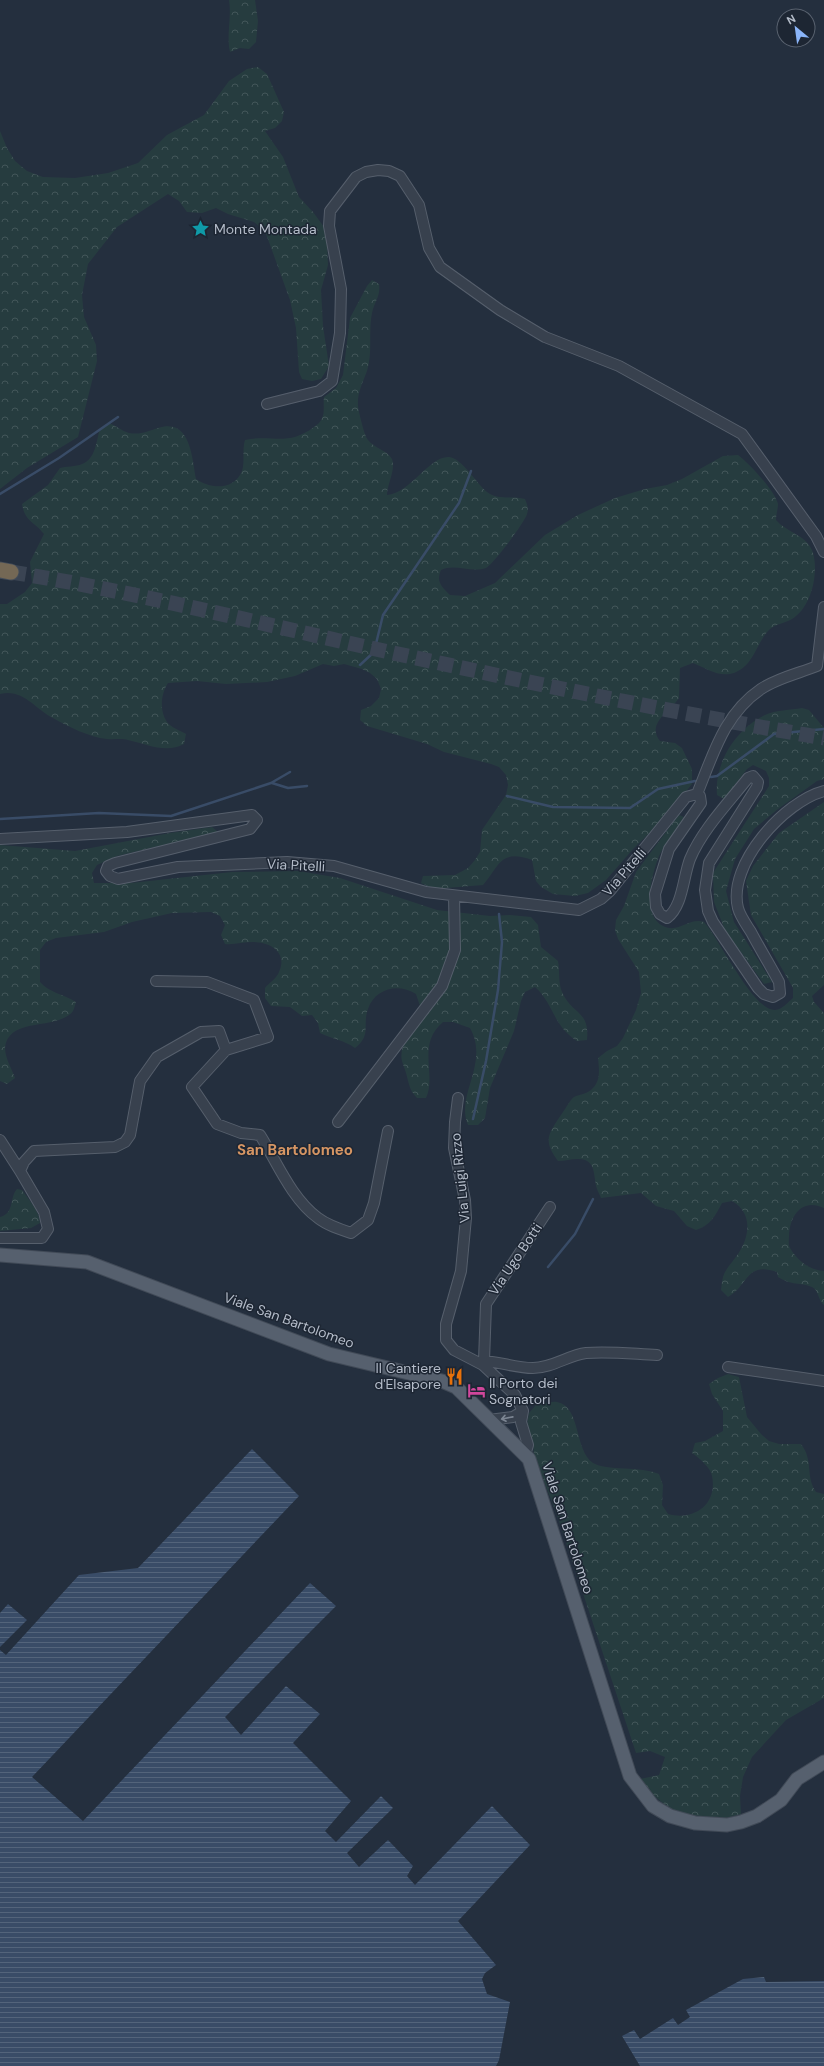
<svg xmlns="http://www.w3.org/2000/svg" width="824" height="2066" font-family="'DM Sans',sans-serif">
<defs>
<pattern id="forest-crowns" width="20" height="18" patternUnits="userSpaceOnUse"><rect width="20" height="18" fill="#263c3f"/><path d="M2 6a3 3 0 1 1 6 0M12 15a3 3 0 1 1 6 0" fill="none" stroke="#435659"/></pattern>
<pattern id="water-rules" width="6" height="5" patternUnits="userSpaceOnUse"><rect width="6" height="5" fill="#394c67"/><path d="M0 2.5h6" fill="none" stroke="#53647b"/></pattern>
</defs>
<rect width="100%" height="100%" fill="#242f3e"/>
<path fill="url(#forest-crowns)" d="M229 0H255L258 21 256 42 249 49 240 48 230 52C226 35 232 18 229 0Z
M258 67 267 74 284 112 282 121 275 128 265 131 283 157 299 197 313 212 324 227 327 243 328 265 321 290 323 326 329 366 321 379 312 381 302 379 299 372 296 328 290 300 265 231 254 222 228 214 216 208 202 213 187 212 179 201 168 194 117 227 88 264 82 295 84 317 96 345 97 361 78 437 27 468 0 489V131L7 148 15 161 27 171 43 177 75 178 108 173 138 163 167 135 204 115 229 81 247 69Z
M372 280 379 284C381 296 374 302 372 313 368 332 373 352 367 371 363 382 357 393 358 406 359 413 364 435 368 440 374 448 387 450 392 459 396 470 387 484 387 495 411 493 429 456 449 457 462 458 476 483 487 492 498 501 512 495 525 499 527 504 529 509 527 514 525 522 492 566 486 568 470 573 455 563 441 570 436 582 441 586 450 595L465 596 495 583 545 535 578 515 615 498 645 489 667 485 682 479 723 456 738 455C749 463 775 491 778 504 778 509 776 515 776 520 787 533 808 535 813 553 819 574 811 608 792 619 783 624 774 624 768 631 755 646 754 665 734 673 719 678 706 668 693 663L680 668 679 698C670 712 646 723 660 741L675 743 682 748 692 769V784L661 822 634 848 606 880 588 893 575 896 553 894 541 887 536 881 532 860C500 848 499 867 483 885L434 889 421 883 423 876 455 875 468 868 475 860 480 852 482 830 506 795 508 785 506 775 499 767 491 764 444 752 427 744 367 726 360 720 361 710 371 706 379 698 381 689 377 679 370 673 362 669 344 664 334 666 323 664 295 676 267 682 226 684 197 681 168 683C161 694 159 710 167 722 170 727 181 731 186 734L184 744C166 754 147 744 128 740 122 738 114 740 107 739 89 737 69 727 53 718 35 709 23 688 0 694V604H7L25 592 32 583 30 562 44 534C34 521 25 522 22 504L48 485 60 468C66 466 76 467 82 464 96 459 96 441 100 429L109 423C115 425 122 431 129 433 141 435 148 431 158 428 191 417 192 459 196 479 210 489 234 491 242 471 245 462 242 450 245 440 273 434 287 447 314 427 317 425 321 422 322 418 325 413 323 403 324 397L336 388 343 375 350 318 367 286Z
M802 708 809 710 824 728V779L817 781 778 809 754 829 735 859 726 891 734 922 772 982 764 984 725 930 714 902 713 873 769 786V778L766 771 753 765 747 769 724 799 717 795C714 763 736 729 765 715 776 710 791 710 802 708Z
M824 802V985L812 996 814 1002 824 1013V1208C802 1198 790 1215 789 1236 789 1239 788 1245 790 1248 797 1260 809 1270 824 1271V1305C818 1301 819 1290 812 1287 800 1282 792 1286 778 1277L777 1272C746 1261 749 1285 728 1297L721 1290C722 1283 722 1278 725 1272 729 1265 734 1260 738 1254 750 1236 753 1213 732 1201L722 1203C715 1216 711 1225 696 1230L687 1226 674 1211 656 1206 641 1193 601 1198C600 1195 598 1192 597 1189 593 1176 597 1158 577 1159 571 1159 565 1161 558 1161 541 1139 550 1132 563 1112 566 1108 570 1100 574 1097 580 1094 588 1094 593 1088 601 1080 599 1068 598 1058L607 1051 617 1046 623 1038 636 1010 641 993 639 972 618 939 615 930 616 920 624 906 636 872 675 820 679 815 684 817C679 831 665 842 659 856 652 873 641 915 663 926 679 934 689 917 704 922 719 938 753 1011 775 1010 783 1009 787 1003 793 998V988L751 915 746 881 753 866 779 833Z
M212 827 218 832 117 856 97 865 92 873 94 883H131L232 872 298 871 340 878 437 910 490 916 510 915 531 917 538 925 541 947 558 961C560 972 558 982 562 992 572 1015 590 1010 587 1040L577 1041C553 1026 554 1004 535 987L525 992 521 1001 514 1031 490 1088 485 1118 478 1125H468C455 1095 490 1064 470 1028L453 1022H443C416 1045 437 1074 426 1098H417C409 1090 409 1083 406 1073 405 1069 403 1065 402 1061 398 1045 414 1025 422 1012L416 994C399 983 375 988 368 1009 362 1025 372 1035 355 1048 344 1040 332 1039 320 1033L318 1023 312 1015 302 1016 290 1007 271 1006 265 998V988C269 983 277 978 279 972 288 952 270 942 253 942 243 942 234 945 225 944L221 935 225 925 220 916 211 912 172 913 132 922 104 932 56 938 46 942 40 950V982C50 993 63 994 76 1002 75 1005 74 1009 73 1011 58 1031 8 1016 5 1048 5 1058 12 1069 15 1078L7 1084 0 1081V845L75 851 170 833Z
M17 1189 22 1190C29 1200 39 1210 40 1223L31 1228 0 1231V1217C15 1213 9 1198 17 1189Z
M728 1374 739 1377 747 1417 761 1434 769 1441 779 1444H801C814 1461 805 1476 816 1492L824 1494V1698L786 1720 752 1757 743 1777 740 1796 741 1814C702 1828 663 1813 640 1779L659 1775 665 1757 650 1751 636 1753 557 1515 534 1456 533 1444 528 1432 527 1424 529 1413 536 1405C542 1404 551 1401 557 1402 581 1406 574 1450 593 1463 606 1471 641 1466 659 1474L663 1485 662 1505 668 1514C693 1521 718 1505 712 1476 711 1468 699 1458 692 1453L695 1443 705 1441 723 1431V1411L712 1394 709 1384 718 1378Z"/>
<path fill="url(#water-rules)" d="M252 1449 299 1496 32 1777 83 1821 310 1583 336 1606 225 1717 241 1735 286 1686 320 1714 293 1743 351 1801 325 1831 336 1842 381 1796 393 1808 347 1853 359 1867 388 1840 413 1866 407 1876 415 1885 492 1806 530 1845 458 1921 496 1965 485 1973 482 1979 487 1994 510 2002 499 2060 496 2066H0V1650L6 1655 79 1575 138 1568Z
M8 1604 27 1620 0 1647V1613Z
M764 1977 766 1982 824 1981V2066H640L622 2036 634 2030 640 2039 673 2018 678 2025 690 2017 686 2010 743 1979Z"/>
<g fill="none" stroke-linecap="round" stroke-linejoin="round">
<path stroke="#394c67" stroke-width="2.5" d="M0 494 59 458 118 417
M360 665 374 652 383 615 459 503 471 471
M711 777 717 776 774 734 824 729
M272 783 288 788 307 786
M507 796 553 807 630 808 658 789 695 781
M0 819 99 813 171 816 271 783 290 772
M473 1119 486 1061 498 990 502 942 499 914
M548 1267 575 1234 593 1199"/>
<path stroke="#3a4453" stroke-width="15" stroke-dasharray="15 8" stroke-linecap="butt" d="M11 572C129 591 246 620 362 646 515 680 669 712 824 738"/>
<defs>
<path id="minor" d="M267 404 319 391 332 381 340 333 341 289 329 226 330 211 356 177 366 172 378 170 389 171 400 176 419 205 429 248 440 267 500 310 545 337 619 366 742 434 816 536 824 552
M697 794C713 755 724 714 761 689 777 678 800 673 817 666L824 607
M0 839 127 832 252 815 257 820 250 829 115 863 108 866 106 871 110 876 118 879 178 867 287 862 334 866 426 892 579 910 601 899 610 891 686 797 697 794 700 796 701 803 669 849 655 894 656 907 660 914 667 918C683 906 683 877 690 859 702 830 729 802 748 778L753 776 758 782 757 787 709 863 705 890 708 911 713 922 758 988 764 994 773 997 780 993 779 982C770 965 760 949 751 932 746 924 740 916 738 908 727 864 785 801 824 791
M156 981 207 982 254 1000 268 1037 226 1050
M458 1098 455 1122 454 1148 465 1200 466 1218 461 1271 446 1324V1340L454 1350 483 1365 515 1395 523 1411 521 1422 528 1445 525 1455
M338 1122 442 986 455 950 454 896
M0 1140 20 1171
M0 1238H42L48 1229 44 1212 20 1171 24 1162 34 1151 115 1147 125 1142 130 1135 140 1081 157 1057 201 1032 219 1031 226 1050 192 1087 217 1124 241 1133 260 1135C277 1162 291 1198 318 1218 327 1225 339 1229 351 1233L368 1220 374 1203 388 1131
M484 1361 486 1304 550 1207
M483 1365 484 1361C501 1362 516 1368 533 1368 552 1368 569 1355 586 1353 609 1351 634 1354 657 1355
M728 1367 824 1381
M489 1420 513 1417 523 1411"/>
<path id="major" d="M0 1255 87 1262 329 1354 442 1381 456 1387 529 1459 630 1776 653 1806 670 1816 695 1823 727 1825 741 1822 757 1816 781 1800 797 1779 824 1762"/>
<path id="highway" d="M0 570 11 572"/>
</defs>
<use href="#minor" stroke="#565f6c" stroke-width="12"/>
<use href="#major" stroke="#414a57" stroke-width="15"/>
<use href="#highway" stroke="#434c59" stroke-width="17"/>
<use href="#minor" stroke="#38414e" stroke-width="10"/>
<use href="#major" stroke="#56606e" stroke-width="13"/>
<use href="#highway" stroke="#746855" stroke-width="15"/>
</g>
<defs><path id="oneway-shaft" d="M-6 0H5M1.5-3L5.5 0L1.5 3" fill="none" stroke-width="1.6" stroke-linecap="round" stroke-linejoin="round"/></defs>
<use stroke="#7c8592" href="#oneway-shaft" transform="translate(507 1418) rotate(169)"/>
<defs>
<symbol id="sight-bare" viewBox="-9 -9 18 18"><path d="M0-6L1.8-2.2L6-1.7L2.9 1.2L3.7 5.4L0 3.3L-3.7 5.4L-2.9 1.2L-6-1.7L-1.8-2.2Z" fill="#0f9aa8" stroke="#1d2633" stroke-width="2.5" paint-order="stroke"/></symbol>
<symbol id="restaurant-bare" viewBox="-9 -9 18 18"><path d="M-5-6h1v4h1v-4h1v4h1v-4h1v5L-1.5 .5V6h-2V.5L-5-1ZM5-6V6H3V1.5H1.5Q1.5-4 5-6Z" fill="#e8710a" stroke="#1d2633" stroke-width="2.5" paint-order="stroke"/></symbol>
<symbol id="hotel-bare" viewBox="-9 -9 18 18"><path d="M-6-4.5h1.5V1H6V5H4.5V3h-9V5H-6ZM-4 0a1.8 1.8 0 1 1 3.6 0ZM.5 0V-2.5h3Q6-2.5 6 0Z" fill="#d1479c" stroke="#1d2633" stroke-width="2.5" paint-order="stroke"/></symbol>
</defs>
<g fill-rule="evenodd">
<use href="#sight-bare" x="188" y="216" width="25" height="25"/>
<use href="#restaurant-bare" x="442" y="1364" width="25" height="25"/>
<use href="#hotel-bare" x="464" y="1378" width="25" height="25"/>
</g>
<g text-anchor="middle" dominant-baseline="central" stroke-width="3" stroke-linejoin="round" paint-order="stroke">
<g font-size="14" fill="#b4bcc9" stroke="#1d2633" text-anchor="start">
<text x="214" y="229">Monte Montada</text>
<text x="441" y="1368" text-anchor="end">Il Cantiere<tspan x="441" dy="16">d'Elsapore</tspan></text>
<text x="489" y="1383">Il Porto dei<tspan x="489" dy="16">Sognatori</tspan></text>
</g>
<g font-size="14" fill="#b4bcc9" stroke="#1d2633">
<text transform="translate(296 865) rotate(3)">Via Pitelli</text>
<text transform="translate(624 872) rotate(-49)">Via Pitelli</text>
<text transform="translate(460 1178) rotate(-96)">Via Luigi Rizzo</text>
<text transform="translate(515 1259) rotate(-56)">Via Ugo Botti</text>
<text transform="translate(289 1320) rotate(20)">Viale San Bartolomeo</text>
<text transform="translate(568 1528) rotate(72)">Viale San Bartolomeo</text>
</g>
<g font-size="15" font-weight="bold" fill="#d59563" stroke="#1d2633">
<text x="295" y="1150">San Bartolomeo</text>
</g>
</g>
<g transform="translate(796 28) rotate(331)"><circle r="19" fill="#1d2633" stroke="#59626f"/>
<path d="M0-3L7 15L0 10L-7 15Z" fill="#8ab4f8"/>
<text y="-6" font-size="11" font-weight="bold" text-anchor="middle" fill="#b4bcc9">N</text>
</g>
</svg>
